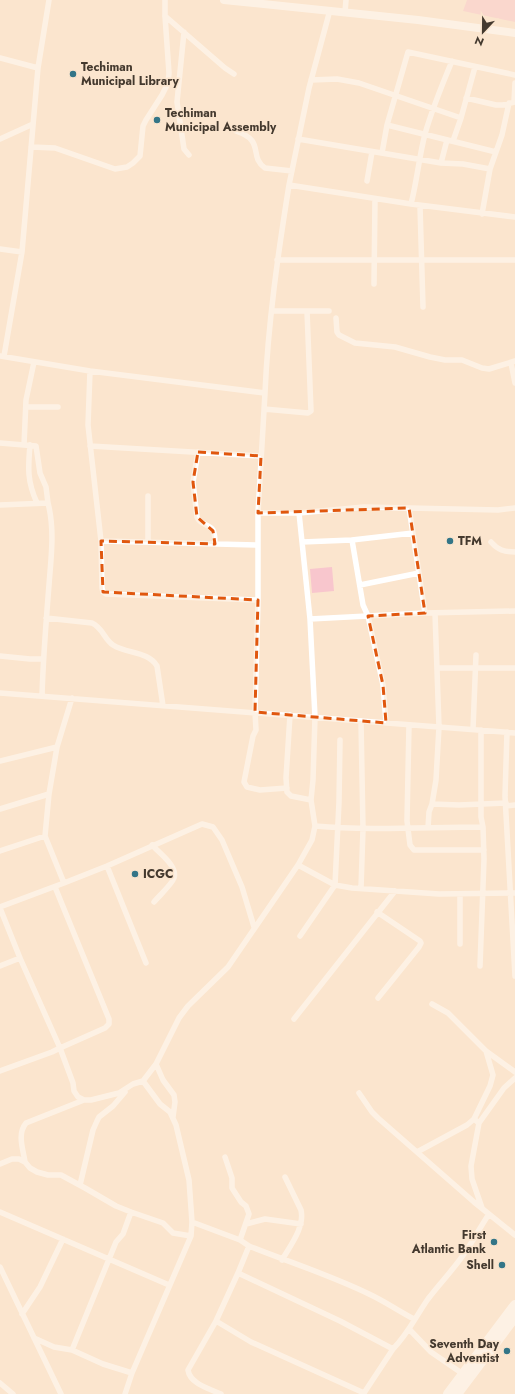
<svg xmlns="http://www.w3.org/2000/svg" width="515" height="1394" font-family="Jost,sans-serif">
<rect width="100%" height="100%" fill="#fbe5ce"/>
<path fill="#f8c6cd" d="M467 0H515V22L463 11Z
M332 567 334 591 312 593 310 569Z"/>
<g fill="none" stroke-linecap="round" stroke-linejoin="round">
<path stroke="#fff" stroke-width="5.5" d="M345 12 346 0
M165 16 225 68 234 74
M184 32 177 102 184 149 189 155
M0 58 38 68 49 0
M311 80 337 79 359 83 461 118
M466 98 496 105H503L515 102
M514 102 515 83
M387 125 496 152
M236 131C266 141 248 156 265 168L292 171
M0 139 33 124
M298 139 441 163 463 164 490 169
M453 141 461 118 475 67
M31 147 55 148 115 169 127 167 133 163 140 156 143 126 146 120 162 95 168 83 169 73 165 16V0
M382 153 387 125 408 52 515 75
M441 163 447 140
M367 181 372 152
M289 185 309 88 330 10
M411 204C417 181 419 157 425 134 432 109 442 85 452 61
M420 206 423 307
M482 214 490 169 502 135 509 103
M0 249 22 252 38 68
M277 260H515
M374 284 375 199
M272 311H329
M336 318 337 332 339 335 355 343 395 347 430 357 445 360H462L482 368 489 369 515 361
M0 356 90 371 265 393 258 513V600L255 712 256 730 253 736 244 782 247 787 260 790 287 788
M4 356 22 252
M511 363 515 383
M90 371 88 425 101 541 257 545
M265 393C268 323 278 254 289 185L411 204 515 217
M26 407H58
M264 409 308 413 311 411 307 311
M0 443 36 446 40 473 46 487 48 503
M24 445 26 400 34 362
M30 445C28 468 27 481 37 503
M90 446 261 456
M198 452 193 482 197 517C200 525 209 524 213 530 215 534 215 540 215 544
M148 496V542
M0 505 48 503C55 530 51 558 49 585 46 622 43 659 42 696
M409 508 498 510 515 508
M258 513H299L364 507 409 508 425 613 515 611
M299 513 310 619 315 717 313 780 311 800 315 826
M352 540 363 605 368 616 383 685 386 723
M101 541 102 588 103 592 106 594 258 600
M302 542 352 540 413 533
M491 542C498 550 504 552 515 552
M360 585 419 573
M46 618 92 623C103 628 104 639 113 645 127 654 148 651 157 666L163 706
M310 619 425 613
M0 656 30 659H43
M437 668H515
M0 693 515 733
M290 715 286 778 287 792 291 796 311 800
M361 721 363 829 361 888
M409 725 407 821 410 845 414 850H484
M473 729 476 655
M507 732 505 796 515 976
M0 761 57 747
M432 804 436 780 439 727 435 613
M506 806 515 805
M0 809 49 794
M428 828 429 812 432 804 459 805 506 803
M45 836 49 794 57 747 72 698
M152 845C159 853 178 866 174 878 172 884 159 896 154 902
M0 851 45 836 64 883 0 907
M298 865 335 885 352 888 439 894 515 893
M107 866 146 963
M64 883 107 866 202 824 213 827 222 840 242 887 254 927
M460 894V944
M0 908 20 958 60 1048 105 1028 109 1024V1019L55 887
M377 912 420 941 421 943 419 947 378 998
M300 936 335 885 339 802 340 740
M0 966 20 958
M480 966 484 859 483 827 481 817V730
M294 1019 395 891
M486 1051 515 1072
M156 1064 163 1080 174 1095 175 1102 173 1117
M0 1071 52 1052 60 1048 73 1083 74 1091 78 1097 84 1100H91L119 1093 133 1084 143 1081 156 1064 179 1018 188 1006 228 967 298 865 312 840 315 826C371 831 427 827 483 827
M143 1081 160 1104 170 1112 176 1125 189 1180 192 1222
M359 1093 372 1112 378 1118 474 1202 515 1235
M474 1119 479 1123 471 1166 472 1179 482 1208
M479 1123 504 1088 515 1078
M417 1152 467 1125 474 1119 490 1086 493 1075 486 1051 448 1013 432 1004
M225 1157 232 1178V1188L241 1202 246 1206 249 1214 240 1240
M25 1162C23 1149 17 1134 26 1123L84 1100
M0 1164 12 1159H19L25 1162 30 1168 37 1172 48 1175H61L85 1188 116 1206 131 1212 163 1223 173 1233 191 1236
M80 1185 93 1130 97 1121 99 1117 113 1106 125 1092
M0 1212 169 1285
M131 1212 123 1234 116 1242 72 1350 103 1364 132 1373
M246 1224 265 1219 301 1224
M249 1246C289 1262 330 1275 369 1294 384 1301 399 1311 414 1319
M282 1260C290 1246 305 1227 301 1210L285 1177
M0 1267 61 1394
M238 1273 340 1321 393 1349C408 1334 416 1316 428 1299 440 1283 455 1268 466 1251 474 1239 481 1226 489 1214
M22 1314 40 1287 63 1239
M216 1321 251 1342 364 1393 393 1349
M410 1330 431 1352 463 1374
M34 1338 54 1347 72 1350
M0 1383 13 1394
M125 1394 132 1373 191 1236 192 1222 240 1240 249 1246 238 1273 216 1321 188 1370C190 1384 210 1389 221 1394"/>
<path stroke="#fff" stroke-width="8" d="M224 0 418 20 515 33"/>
<path stroke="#fff" stroke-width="10" d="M448 1394 515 1305
M457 1394 515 1317"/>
</g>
<path d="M0 0H515V1394H0ZM198 452 261 456 258 513 409 508 425 613 368 616 383 685 386 723 255 712 258 600 103 592 101 541 215 544 213 531 197 517 193 482Z" fill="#fbe5ce" fill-opacity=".55" fill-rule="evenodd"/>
<path fill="none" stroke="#e0570e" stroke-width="3" stroke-dasharray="8 5" stroke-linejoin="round" d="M198 452 261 456 258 513 409 508 425 613 368 616 383 685 386 723 255 712 258 600 103 592 101 541 215 544 213 531 197 517 193 482Z"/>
<g fill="#337587" stroke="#fbe5ce" stroke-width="1.5">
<circle cx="73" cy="74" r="4"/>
<circle cx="157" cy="120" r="4"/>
<circle cx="450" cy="541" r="4"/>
<circle cx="135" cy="874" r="4"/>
<circle cx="494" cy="1242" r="4"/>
<circle cx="502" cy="1265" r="4"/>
<circle cx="507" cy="1351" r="4"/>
</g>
<g text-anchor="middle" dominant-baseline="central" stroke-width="3" stroke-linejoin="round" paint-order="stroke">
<g font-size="12" font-weight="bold" fill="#44392e" stroke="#fbe5ce" text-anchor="start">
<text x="81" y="67">Techiman<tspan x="81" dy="14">Municipal Library</tspan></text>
<text x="165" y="113">Techiman<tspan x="165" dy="14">Municipal Assembly</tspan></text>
<text x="458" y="541">TFM</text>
<text x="143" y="874">ICGC</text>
<text x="486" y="1235" text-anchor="end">First<tspan x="486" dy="14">Atlantic Bank</tspan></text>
<text x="494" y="1265" text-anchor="end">Shell</text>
<text x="499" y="1344" text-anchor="end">Seventh Day<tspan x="499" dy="14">Adventist</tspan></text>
</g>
</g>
<g transform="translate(483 32) rotate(202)" stroke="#fbe5ce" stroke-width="3" paint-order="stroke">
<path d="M0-3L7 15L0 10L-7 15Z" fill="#44392e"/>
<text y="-6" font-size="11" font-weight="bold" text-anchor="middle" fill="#44392e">N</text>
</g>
</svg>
